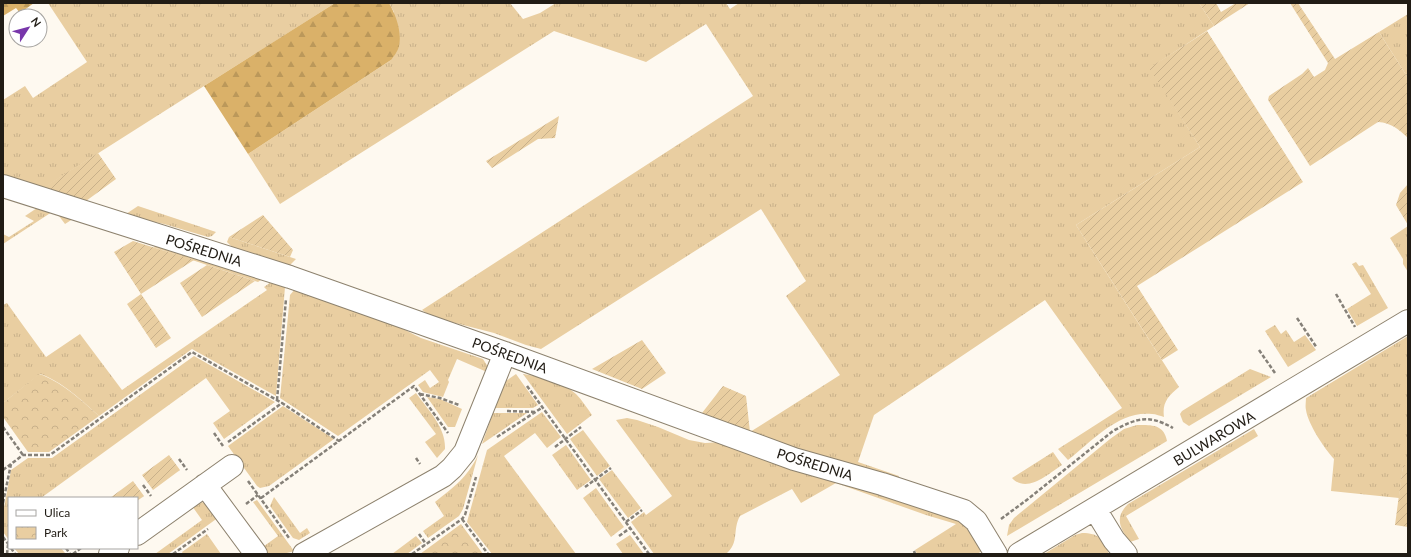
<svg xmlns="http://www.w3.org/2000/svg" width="1411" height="557" font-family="Lato,sans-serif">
<defs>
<pattern id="grass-tufts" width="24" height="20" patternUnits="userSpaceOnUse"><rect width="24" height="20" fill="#e9cea1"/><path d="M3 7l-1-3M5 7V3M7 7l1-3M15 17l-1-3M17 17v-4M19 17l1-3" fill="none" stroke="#c8b08a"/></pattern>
<pattern id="forest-firs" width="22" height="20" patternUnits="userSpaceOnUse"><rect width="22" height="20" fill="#dab169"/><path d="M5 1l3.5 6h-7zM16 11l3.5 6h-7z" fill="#bb985a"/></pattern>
<pattern id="park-crowns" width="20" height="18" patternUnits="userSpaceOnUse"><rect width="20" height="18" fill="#e9cea1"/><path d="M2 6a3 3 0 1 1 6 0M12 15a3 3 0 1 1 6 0" fill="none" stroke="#c8b08a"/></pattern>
<pattern id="garden-furrows" width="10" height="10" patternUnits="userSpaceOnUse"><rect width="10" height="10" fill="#e9cea1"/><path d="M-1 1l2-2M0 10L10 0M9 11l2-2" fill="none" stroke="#c8b08a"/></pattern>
</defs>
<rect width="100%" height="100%" fill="#fef9f0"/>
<path fill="url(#grass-tufts)" d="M48 3H335L45 187 86 201 83 204 3 179V100L25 86 33 98 87 62Z
M389 3H510L523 19 540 13 556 3H726L730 9 739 3H1199L1214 26 1150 68 1200 147 1076 225 1179 387C1168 396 1162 403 1164 417 1160 416 1156 414 1152 414 1119 410 1091 442 1068 460L1058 449 1122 408 1045 300 874 415 858 462 899 476 898 481 805 455 701 416 702 413 750 432 840 375 786 296 806 281 761 209 541 349 526 345 494 333 432 317 422 310 753 96 706 24 646 62 554 31 280 204 248 154 391 60 394 12Z
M1408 14V78L1379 32Z
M49 205 122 229 121 232 76 217 65 224 59 216 63 213 55 210 3 244V234L9 237 34 221 25 216 37 208Z
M138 206 216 232 212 236 208 237 164 224 102 211 105 207 126 214Z
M1408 226V272L1403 264V259L1390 238Z
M229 237 296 259 290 265H284L232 247 227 242Z
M159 244 264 278 258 282 153 247Z
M1356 262 1359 266 1363 265 1388 308 1357 326 1347 309 1371 294 1352 264Z
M271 282 285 287 276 396 192 349 99 416C84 402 60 380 40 374L3 403V305L7 303 22 324 46 357 80 334 122 390 267 290 264 287Z
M295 289 403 329 421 338 483 359 488 367 487 372 457 359 448 380 449 382 443 397 423 392 418 385 425 380 430 388 439 382 430 370 338 436 280 398 290 295Z
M1275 325 1281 334 1286 330 1294 342 1305 335 1316 350 1288 367 1265 331Z
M1408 336V466H1403L1399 498 1331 491 1334 459C1324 448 1308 424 1306 410 1305 406 1306 402 1306 398Z
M194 356 275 402 224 439 213 423 230 411 206 378 41 498H9V540L3 532V513L11 470 28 458H52Z
M1250 369 1271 377 1189 426 1183 422 1180 414 1182 411Z
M516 374 538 405 533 408H495L506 381Z
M523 374C539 376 564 383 576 394 582 400 587 408 592 415L567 434Z
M416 393C428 410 446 427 445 449L437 458 425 442 436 434 409 398Z
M427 397 440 399 462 409 455 427H448Z
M283 406 334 439 269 486 260 488 257 486 228 446Z
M542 412 561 437 547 448 535 433 504 456 576 554H492L467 522 487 450Z
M493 413H527L482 444Z
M627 418 637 420 658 427 689 440 705 443 722 442 876 491 959 521 971 533 982 551 977 554H917L915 550 956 524 926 515 836 483 801 503 792 489 740 516C732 530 740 542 726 554H654L631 522 644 512 646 515 672 496 616 420Z
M1137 425C1151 425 1164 424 1167 441L1007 536 1009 525 1014 518 1110 439 1124 429Z
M1254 429 1258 436 1126 516 1139 539 1130 542C1120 528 1114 518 1128 504Z
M583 430 610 466 597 476 570 439Z
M566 445 591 480 577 490 552 455Z
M1053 452 1062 465C1048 474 1027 494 1012 478Z
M478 455 463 509 459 516 428 538 423 531 444 516 435 502C454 487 467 478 478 455Z
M612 470 641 508 628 518 599 479Z
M596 488 624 527 611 537 583 498Z
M274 497 300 533 307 528 310 533 299 540 293 538 270 506Z
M257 500 294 551C283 555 269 556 260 549L278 536 253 502Z
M201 502 205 503 219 517 168 554H155L202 520 192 506Z
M1082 533C1099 533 1103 539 1109 554H1044L1075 535Z
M207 534 221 554H183L182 552Z
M630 535 644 554H623L616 544Z
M416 536 422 543 407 554H392Z
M14 548H38L39 549 41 548H61L65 553 19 554Z"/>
<path fill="url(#forest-firs)" d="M3 3H34L20 13 16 8 3 16Z
M335 3H389C396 15 402 32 399 46 398 51 394 56 391 60L248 154 204 86Z"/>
<path fill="url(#park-crowns)" d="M39 374C59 380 84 402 99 416L49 452H28L3 417V403Z
M461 524 483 554H420Z"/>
<path fill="url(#garden-furrows)" d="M1199 3H1216L1221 12 1236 3H1250L1214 26Z
M1290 3H1298L1335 59 1379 32 1408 78V138C1398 129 1392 123 1378 122L1310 166 1268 100 1269 96 1302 74 1308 68 1314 77 1325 70 1328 63Z
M1207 31 1303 182 1137 286 1178 350 1162 360 1076 225 1200 147 1149 68Z
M559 116 555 138 538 139 492 168 486 161Z
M98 153 116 179 86 201 44 187Z
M1408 184V225L1396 205 1400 193Z
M263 215 293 250 290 257 229 237Z
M133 241 194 260 141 294 171 338 156 348 127 304 141 294 114 252Z
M207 265 255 281 202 317 180 283Z
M642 340 666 373 642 389 592 369Z
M723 386 746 396 750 432 702 413Z
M169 455 180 470 153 490 142 475Z
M1403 465 1408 466V527L1395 525Z
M133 481 144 496 137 501V498H110Z"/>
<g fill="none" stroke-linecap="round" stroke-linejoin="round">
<defs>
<path id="minor" d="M3 186 290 277 505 353 794 459 882 484 964 511 976 521 996 554
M205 485 256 554
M1095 509 1114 540 1126 554
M137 534 232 466
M110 554 118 548
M304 554 443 476 452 468 465 452 505 353
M1019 554 1408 321"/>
</defs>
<use href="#minor" stroke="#8d826e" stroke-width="24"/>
<path stroke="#858078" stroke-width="2.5" stroke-dasharray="4 2" stroke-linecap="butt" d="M1336 294 1355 327
M1297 318 1317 348
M1259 350 1275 373
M527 386 649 554
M420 394 440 398 459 405
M277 400 286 299
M507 411 536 412
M3 427 23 455
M214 433 223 446
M497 437 543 407
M228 442 282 403 339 441
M555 447 581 427
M416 458 420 464
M179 459 187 470
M3 470 23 455H50L192 352 282 403
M248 481 289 538
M143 485 151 496
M585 487 611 468
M261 498 414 386 448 433
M3 503 11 464
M246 504 258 495
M462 519 488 554
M1001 519 1028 499 1113 431C1137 418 1148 414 1173 428
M626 522 642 510
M419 534 426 544
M619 536 630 528
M3 537 9 545
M11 548 15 554
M66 548 70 554
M914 551 915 554
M7 554 8 545
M73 554 81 548
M173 554 208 529
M412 554 462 519 465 515 476 477"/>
<use href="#minor" stroke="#fff" stroke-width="22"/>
</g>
<g text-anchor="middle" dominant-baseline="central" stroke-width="3" stroke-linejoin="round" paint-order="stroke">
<g font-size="14" fill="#211c15" stroke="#fff">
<text transform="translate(204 250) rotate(17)">POŚREDNIA</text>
<text transform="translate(510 355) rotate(20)">POŚREDNIA</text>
<text transform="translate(1214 438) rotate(-31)">BULWAROWA</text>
<text transform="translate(815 464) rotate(17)">POŚREDNIA</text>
</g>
</g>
<rect width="1411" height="557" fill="none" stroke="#211c15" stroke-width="8"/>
<rect x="8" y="497" width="130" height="52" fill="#ffffff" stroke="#a6a4a1"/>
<rect x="16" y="510" width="20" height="6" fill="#ffffff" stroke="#a6a4a1"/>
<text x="44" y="517" font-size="12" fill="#211c15">Ulica</text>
<rect x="16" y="527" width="20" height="12" fill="url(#park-crowns)" stroke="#a6a4a1"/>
<text x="44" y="537" font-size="12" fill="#211c15">Park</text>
<g transform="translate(28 28) rotate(54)"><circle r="19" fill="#ffffff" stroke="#a6a4a1"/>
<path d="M0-3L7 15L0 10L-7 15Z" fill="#7836aa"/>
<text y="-6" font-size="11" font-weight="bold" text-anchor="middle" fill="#211c15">N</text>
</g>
</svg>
